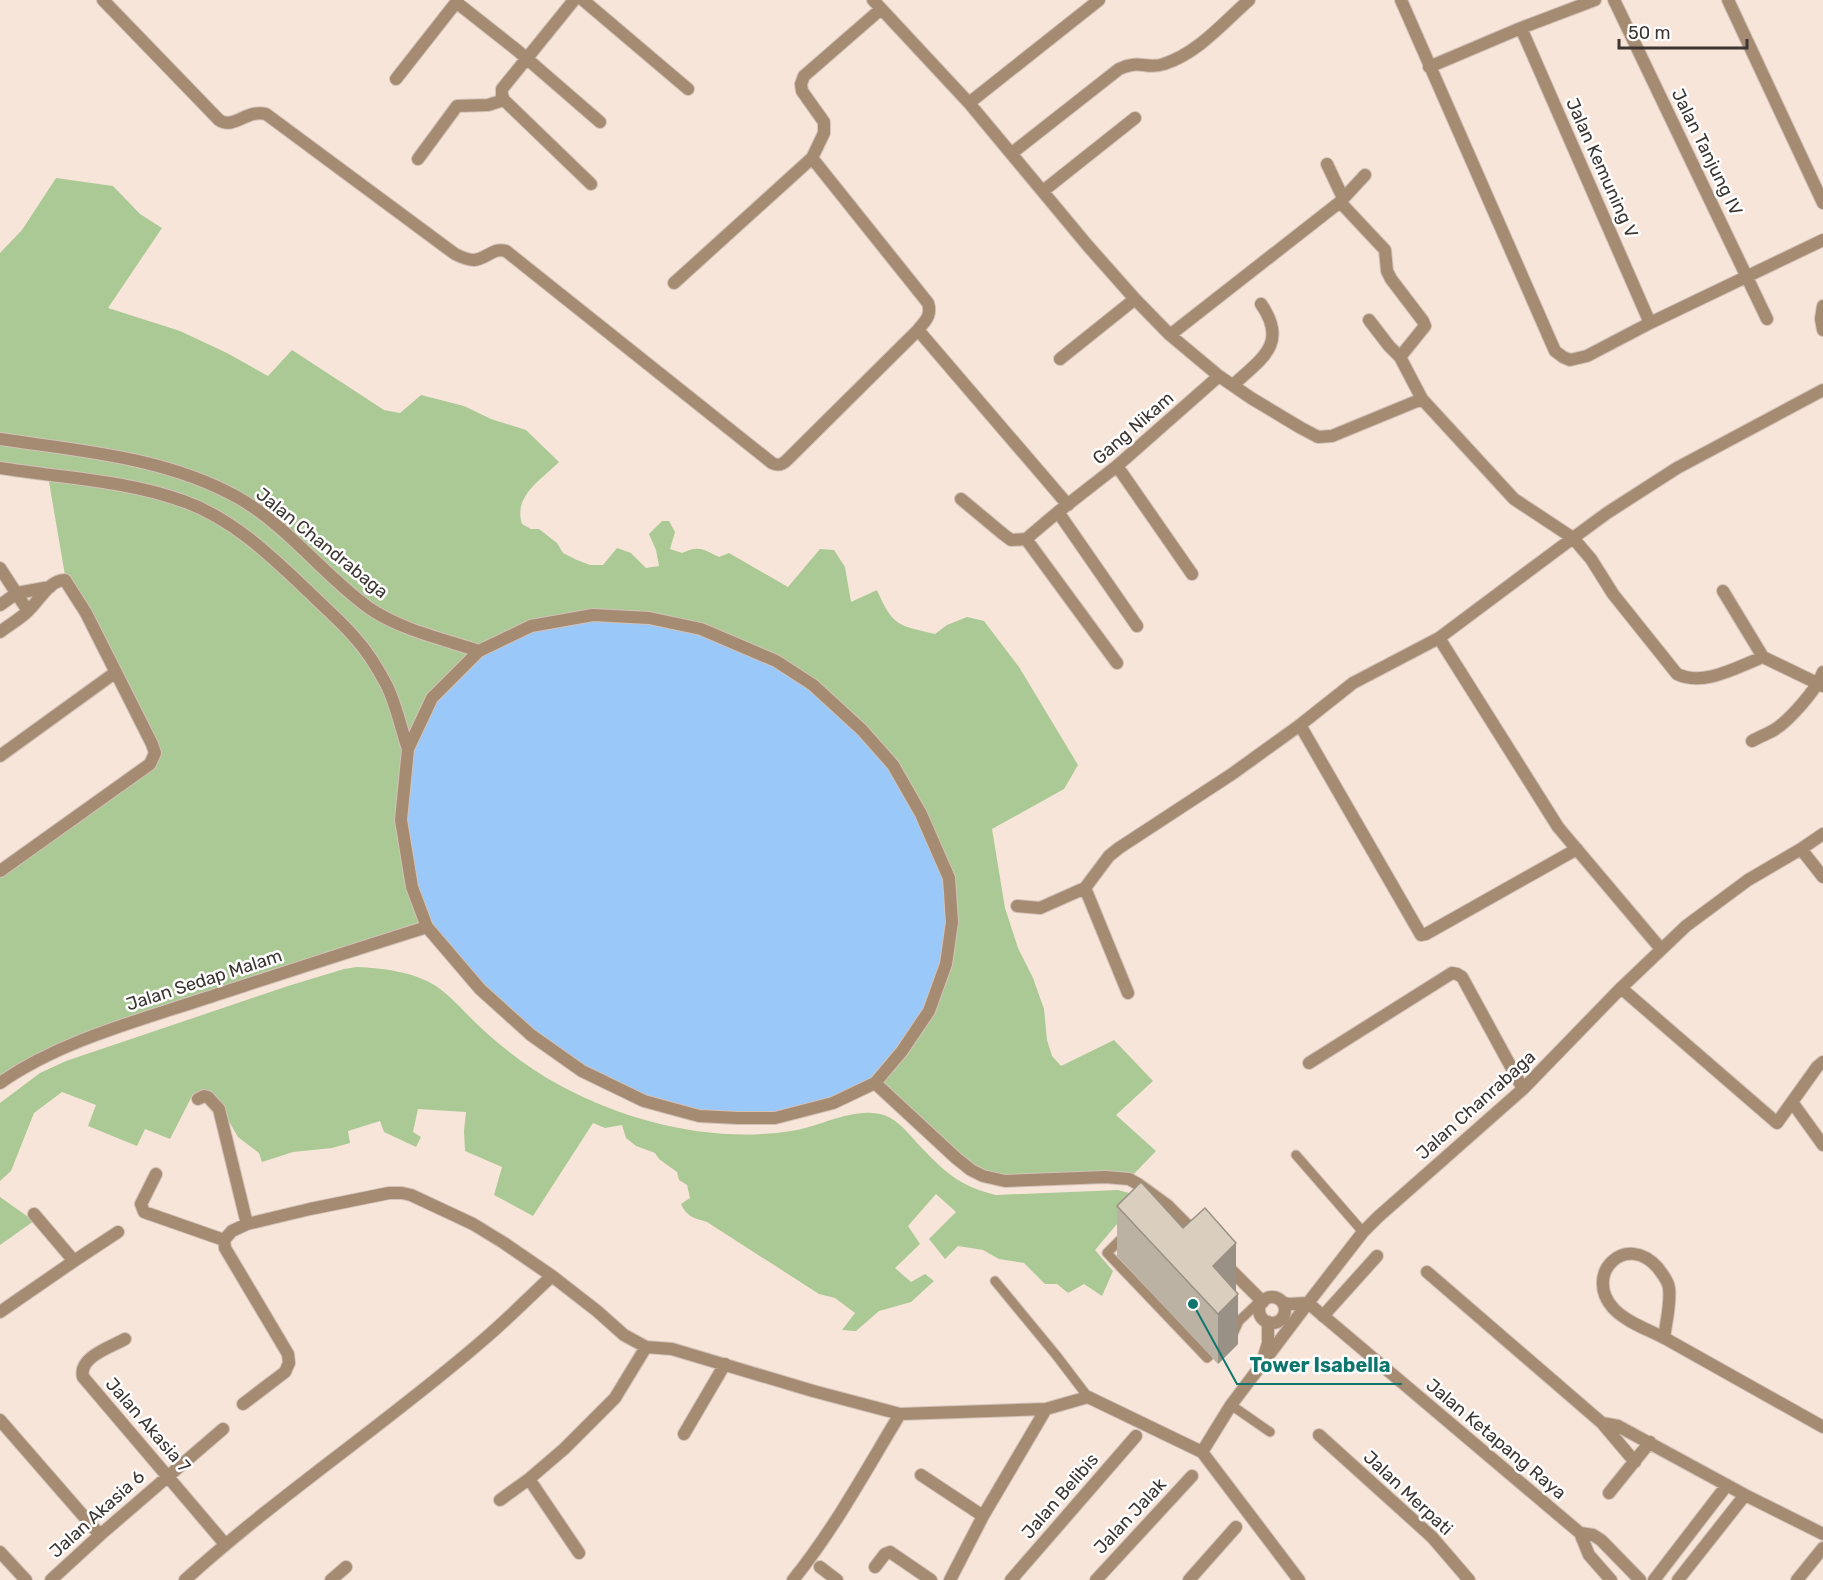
<svg xmlns="http://www.w3.org/2000/svg" width="1823" height="1580" font-family="Rubik,sans-serif">
<rect width="100%" height="100%" fill="#f8e5da"/>
<path fill="#abc995" d="M56 178 113 186 140 214 162 228 108 308 180 331 227 353 268 376 292 350 384 410 400 413 421 395 464 406 491 419 526 430 559 462C541 480 513 496 522 524L531 529H539L557 543 563 553 577 560 590 565H603L617 548 631 553 646 568 659 566 656 550 649 534 662 521H669L675 532 670 549 682 553C698 545 703 549 719 557L729 553 788 587 820 549 834 550 845 567 851 602 877 590C893 627 898 625 935 634L947 625 967 617 984 621 1019 667 1078 765 1064 789 992 829 1005 908 1018 948 1033 978 1044 1009 1047 1040 1052 1056 1061 1066 1114 1040 1153 1081 1116 1115 1156 1151 1129 1179 983 1176 875 1083 427 927 61 1048 0 1083V871L155 753 66 581 48 476 0 468V253L22 230Z
M357 967C383 968 414 972 436 986 452 997 465 1013 479 1026 505 1050 532 1071 563 1087 630 1123 715 1143 791 1131 821 1127 853 1106 884 1115 898 1120 908 1133 918 1144 944 1171 958 1186 996 1195L1118 1190 1129 1193 1138 1199 1095 1250 1113 1271 1102 1296 1084 1284 1068 1293 1057 1284H1045L1024 1263 999 1259 983 1250 958 1246 945 1259 929 1239 956 1212 936 1194 908 1226 920 1244 895 1268 911 1282 925 1274 934 1281 911 1302 879 1311 856 1331 842 1330 855 1313 835 1298 819 1294 707 1222C694 1218 687 1217 681 1204L690 1198 687 1185 679 1180 677 1172 659 1159 655 1153 636 1146 626 1138 622 1125 605 1128 593 1123 533 1216 494 1195 502 1167 465 1151 464 1131 466 1112 418 1109 413 1132 421 1137 416 1147 384 1132 380 1121 348 1131 350 1143 332 1148 293 1152 262 1162 259 1153 238 1137 212 1092 193 1094 170 1139 145 1129 137 1146 88 1126 96 1105 62 1092 34 1113 11 1171 0 1181V1103L40 1073 66 1061 288 986 344 969Z
M0 1197 34 1221 0 1245Z"/>
<path fill="#9ac8f9" d="M593 615 701 629 813 685 893 765 949 878 952 922 929 1011 875 1083 833 1103 749 1118 644 1101 532 1035 427 927 401 820 408 749 432 698 479 651 531 626Z"/>
<g fill="none" stroke-linecap="round" stroke-linejoin="round">
<defs>
<path id="service" d="M1296 1155 1363 1232
M1126 1234 1107 1253 1207 1358 1210 1355
M995 1281 1056 1355 1088 1397
M1234 1332 1239 1321 1261 1300
M1231 1405 1270 1432"/>
<path id="minor" d="M103 0 219 120C234 130 246 109 266 114L455 254C461 257 467 260 474 260 487 259 493 247 506 251L772 463C778 466 782 465 787 460L918 330C925 321 932 316 928 303L812 158
M574 0 502 89V95L504 100 591 184
M583 0 688 89
M873 0 969 103 1088 246 1135 299 1170 335 1219 376 1251 398 1301 428 1318 437 1332 436 1422 399 1514 499 1573 538 1607 513 1677 468 1823 390
M1401 0 1555 351 1563 357 1570 360 1587 356 1650 323 1823 240
M1614 0 1767 319
M1728 0 1823 203
M456 2 518 51 600 122
M1521 28 1650 323
M1429 67 1521 28 1595 0
M396 79 458 0
M969 103 1099 0
M1012 153 1119 69C1139 59 1148 70 1164 64 1198 53 1223 23 1249 0
M418 159 457 106 488 105 504 100
M1327 164 1343 198
M1043 191 1135 118
M1340 202 1385 250 1387 271 1391 279 1423 321 1425 326 1400 357 1422 399
M674 283 812 158 824 133V122L802 91 801 84 804 76 881 9
M1823 306 1821 319 1823 330
M1369 320 1389 346 1400 357
M918 330 1068 505
M1170 335 1340 202 1365 175
M1060 359 1135 299
M1233 385C1261 359 1289 344 1261 304
M1117 466 1192 574
M961 499 1003 534 1011 540 1026 539
M1058 512 1137 626
M0 568 28 611
M1723 591 1763 657
M0 605 17 593 50 587
M0 632C9 625 20 619 28 611 39 601 49 580 65 580L86 613 152 744 155 753 150 764 0 871
M1439 638 1558 827 1661 949
M1117 663 1026 539 1058 512 1117 466 1219 376
M1300 725 1421 935 1426 934 1577 849
M1752 741C1759 737 1767 734 1774 730 1790 720 1817 689 1823 672
M0 756 116 672
M1801 849 1823 877
M1085 888 1128 993
M1017 906 1040 908 1085 888 1109 856 1119 848 1232 774 1300 725 1353 683 1439 638 1573 538 1591 559 1613 594 1677 674C1704 687 1737 667 1763 657L1823 686
M1621 988 1777 1123 1817 1067 1823 1062
M1309 1063 1452 973 1457 974 1462 977 1523 1089
M198 1099 204 1096 208 1097 219 1109 247 1224
M1792 1102 1823 1145
M156 1174 141 1204 144 1212 224 1240
M34 1214 74 1261
M1427 1272 1602 1423 1618 1426 1745 1495 1823 1534
M1284 1303 1289 1304 1308 1303
M0 1312 74 1261 118 1232
M1323 1316 1377 1256
M1664 1338C1666 1322 1671 1304 1669 1288 1668 1280 1662 1274 1658 1268 1626 1231 1583 1274 1613 1308 1627 1323 1650 1330 1668 1340 1720 1369 1771 1398 1823 1427
M125 1339C111 1347 78 1357 83 1377L225 1544
M1264 1356 1268 1343V1322
M243 1404 285 1372 289 1363 288 1354 225 1248 224 1240 232 1231 247 1224 310 1209 389 1193H402L411 1195 473 1224 504 1243 552 1276 597 1311 624 1335 646 1347 672 1349 813 1391 900 1414 1046 1409
M0 1420 100 1535
M1602 1423 1635 1462
M684 1434 725 1364
M1319 1435 1432 1537 1469 1580
M1202 1452 1231 1405 1308 1303 1363 1232 1378 1217 1523 1089 1621 988 1686 926 1748 880 1801 849 1823 834
M921 1475 983 1516
M529 1479 579 1553
M1609 1493 1650 1442
M500 1500 529 1479 564 1449 615 1398 646 1347
M0 1552 26 1580
M820 1567 837 1580
M875 1567 885 1554 890 1552 931 1580
M51 1580 100 1535 223 1429
M185 1580C280 1494 386 1424 482 1341 507 1320 529 1297 552 1276
M331 1580 346 1567
M793 1580C835 1528 866 1470 900 1414
M950 1580 983 1516 1046 1409 1088 1397 1202 1452 1299 1580
M1011 1580 1136 1436
M1096 1580 1192 1476
M1189 1580 1236 1527
M1654 1580 1727 1485
M1678 1580 1745 1495
M1797 1580 1823 1548"/>
<path id="tertiary" d="M0 439C80 451 165 457 237 497 288 526 322 574 369 608 401 630 443 639 479 651
M0 468C61 478 125 480 183 501 234 519 273 558 311 594 326 609 343 623 356 639 368 652 378 669 386 684 396 703 401 729 408 749
M593 615 649 618 701 629 776 661 813 685 862 730 893 765 921 814 949 878 952 922 946 964 929 1011 902 1051 875 1083 833 1103 775 1118H738L699 1116 644 1101 582 1071 531 1035 480 989 427 927 412 887 401 820 408 749 432 698 479 651 531 626Z
M0 1083C57 1043 130 1023 197 1001 274 976 350 951 427 927
M875 1083 956 1158 971 1170 983 1176 1005 1181 1105 1177 1129 1179 1138 1184 1167 1205 1198 1236
M1225 1264 1263 1302
M1259 1310a13 13 0 1 1 26 0a13 13 0 1 1-26 0Z
M1308 1303 1580 1533 1593 1535 1601 1540 1640 1580
M1580 1533 1589 1555 1611 1580"/>
</defs>
<use href="#service" stroke="#d2c2b8" stroke-width="11"/>
<use href="#minor" stroke="#d2c2b8" stroke-width="14"/>
<use href="#tertiary" stroke="#d2c2b8" stroke-width="14"/>
<use href="#service" stroke="#a58b72" stroke-width="9"/>
<use href="#minor" stroke="#a58b72" stroke-width="12"/>
<use href="#tertiary" stroke="#a58b72" stroke-width="12"/>
</g>
<path fill="#bbb2a3" d="M1117 1206 1236 1291 1238 1344 1218 1364 1117 1256Z"/>
<path fill="#999185" d="M1236 1243V1293L1213 1266Z
M1238 1294V1344L1218 1364V1314Z"/>
<path fill="#dacfbe" stroke="#999185" stroke-width="1.5" d="M1141 1182 1183 1228 1205 1208 1236 1243 1213 1266 1238 1294 1218 1314 1117 1206Z"/>
<g text-anchor="middle" dominant-baseline="central" stroke-width="5" stroke-linejoin="round" paint-order="stroke">
<g font-size="18" fill="#3c3531" stroke="#fff">
<text transform="translate(1707 152) rotate(64)">Jalan Tanjung IV</text>
<text transform="translate(1602 168) rotate(66)">Jalan Kemuning V</text>
<text transform="translate(1133 428) rotate(-41)">Gang Nikam</text>
<text transform="translate(322 543) rotate(39)">Jalan Chandrabaga</text>
<text transform="translate(204 980) rotate(-18)">Jalan Sedap Malam</text>
<text transform="translate(1476 1105) rotate(-42)">Jalan Chanrabaga</text>
<text transform="translate(148 1425) rotate(49)">Jalan Akasia 7</text>
<text transform="translate(1496 1439) rotate(40)">Jalan Ketapang Raya</text>
<text transform="translate(1408 1493) rotate(43)">Jalan Merpati</text>
<text transform="translate(1060 1496) rotate(-49)">Jalan Belibis</text>
<text transform="translate(97 1514) rotate(-42)">Jalan Akasia 6</text>
<text transform="translate(1130 1516) rotate(-47)">Jalan Jalak</text>
</g>
</g>
<path fill="none" stroke="#0f766e" stroke-width="2" d="M1193 1304L1237 1384H1402"/>
<circle fill="#0f766e" stroke="#fff" stroke-width="2" cx="1193" cy="1304" r="6"/>
<g font-size="20" text-anchor="middle" font-weight="bold" fill="#0f766e" stroke="#fff" stroke-width="5" stroke-linejoin="round" paint-order="stroke">
<text x="1320" y="1372">Tower Isabella</text>
</g>
<path d="M1619 39v9h128v-9" fill="none" stroke="#3c3531" stroke-width="3"/>
<text x="1628" y="39" font-size="18" fill="#3c3531" stroke="#ffffff" stroke-width="4.5" paint-order="stroke">50 m</text>
</svg>
